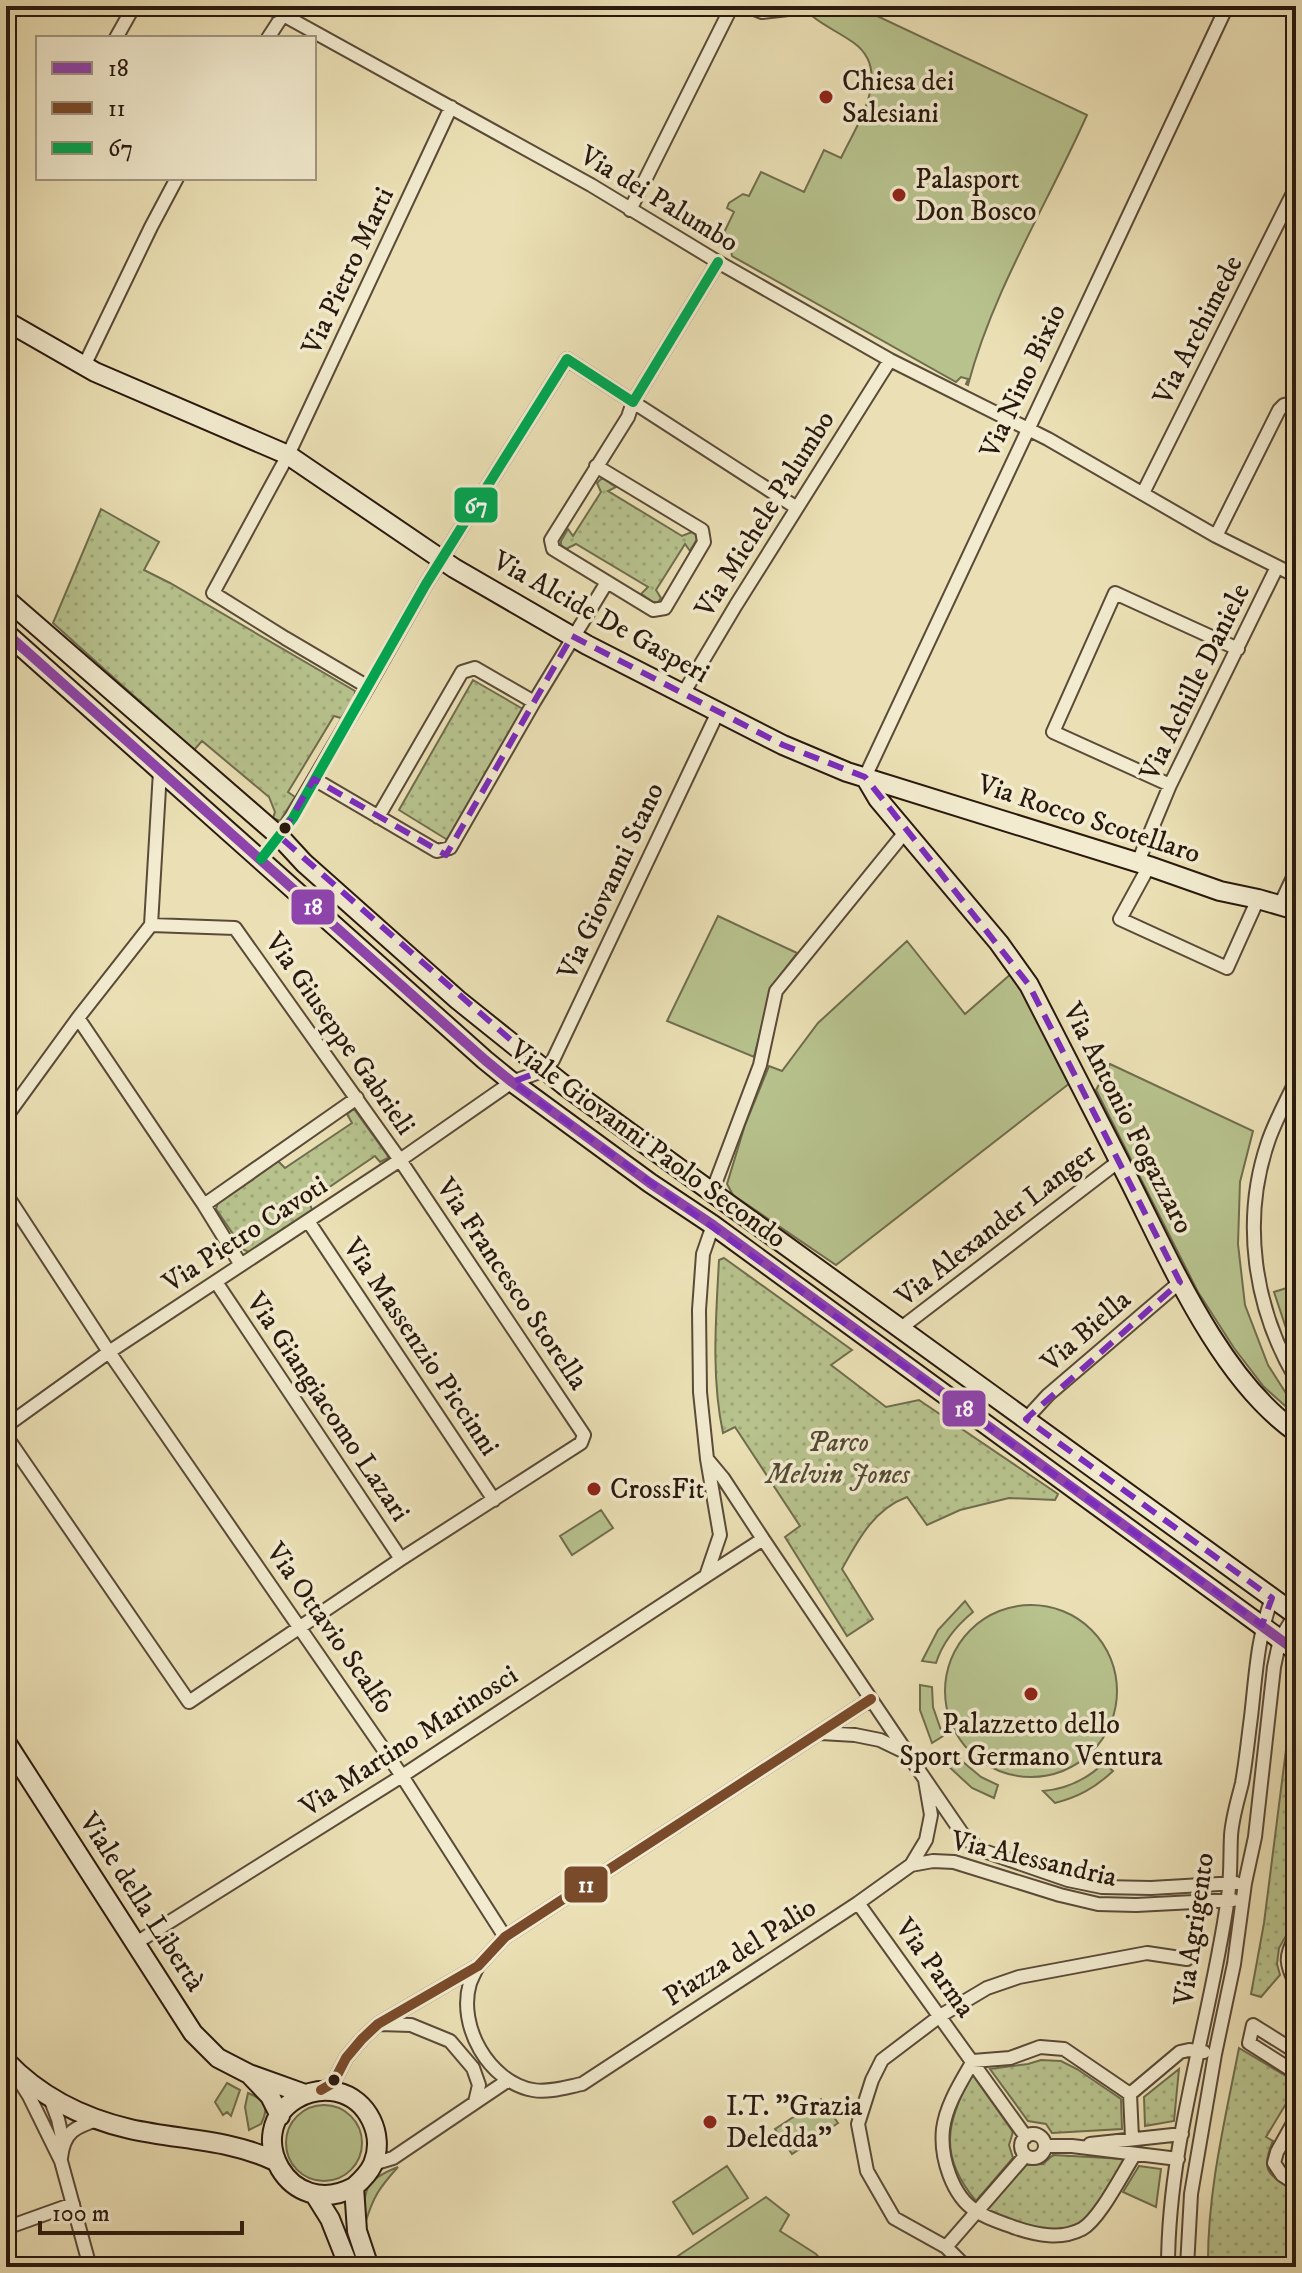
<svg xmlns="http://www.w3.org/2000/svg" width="1302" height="2273" font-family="'IM FELL DW Pica',serif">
<defs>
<pattern id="park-dots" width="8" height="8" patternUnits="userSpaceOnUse" patternTransform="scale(2)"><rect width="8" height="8" fill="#b7c28d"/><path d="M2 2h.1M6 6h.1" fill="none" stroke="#9da678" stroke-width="1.8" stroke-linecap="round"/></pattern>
</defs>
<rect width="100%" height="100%" fill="#ebe0b5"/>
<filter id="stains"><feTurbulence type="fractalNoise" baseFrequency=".0025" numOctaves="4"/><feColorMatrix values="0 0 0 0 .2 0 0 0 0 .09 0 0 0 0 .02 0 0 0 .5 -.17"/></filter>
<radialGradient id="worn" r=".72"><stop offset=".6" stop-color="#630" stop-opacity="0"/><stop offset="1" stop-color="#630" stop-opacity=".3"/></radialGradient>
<path fill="#b7c28d" stroke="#706d4e" stroke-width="2" d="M816 6H856L1087 115C1047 205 993 290 968 385L966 384 968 379 961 377 956 382 732 256 731 251 718 245 734 212 727 208 729 203 743 194 749 196 761 172 804 192 824 150 841 158C856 126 894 72 854 43 840 33 826 27 812 16Z
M718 916 797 953 772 986 754 1057 667 1021Z
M907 941 965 1014 1012 973 1035 1010 1070 1083 836 1265 733 1195 727 1184 745 1125 769 1066 782 1071 818 1023Z
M1110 1064 1253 1131 1240 1182 1238 1244 1245 1305 1268 1365 1296 1409 1292 1412 1264 1387 1234 1348 1198 1292 1096 1090Z
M1296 1285V1349L1287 1331 1274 1292Z
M601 1510 613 1528 572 1555 560 1536Z
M965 1601 973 1612C956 1626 943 1641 936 1663L922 1661 938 1630Z
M945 1691a86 86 0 1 1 172 0a86 86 0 1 1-172 0Z
M920 1685 932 1687 933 1707 943 1736 932 1743 920 1710Z
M957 1757 981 1777 998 1785 994 1798 972 1788 946 1764Z
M1104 1763 1113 1771C1095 1788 1078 1797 1055 1803L1043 1791C1067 1789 1086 1780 1104 1763Z
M227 2083 240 2090 231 2116 227 2112 223 2115 215 2102Z
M248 2093C265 2100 270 2106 261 2124L249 2130 245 2107Z
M821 2099 838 2123 792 2154 775 2129Z
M286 2143a38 38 0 1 1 76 0a38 38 0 1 1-76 0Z
M727 2166 748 2198 693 2234 673 2202Z
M1139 2166 1161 2169 1156 2207 1123 2192Z
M398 2167C379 2188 373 2197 365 2224 363 2190 364 2180 398 2167Z
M766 2197 789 2215 780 2231 816 2254 827 2267H668L666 2264Z"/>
<path fill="url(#park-dots)" stroke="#706d4e" stroke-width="2" d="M602 478 616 487 608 491 682 536 692 532 696 535 697 539 690 551 685 544 656 590 661 598 658 602H653L641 594 648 587 576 544 566 549 561 545V541L568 529 573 536 601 492 597 483Z
M101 509 159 542 144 570 170 583 355 691 354 700 341 718 334 716 288 792 295 797 280 821 273 818 275 812 269 797 202 741 194 750 53 623Z
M473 680 523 709 451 837 446 839 399 810Z
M354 1109 388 1156V1158L380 1162 375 1156 309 1201 312 1210 249 1252 244 1250 216 1209 218 1202 278 1161 285 1168 352 1123 347 1114Z
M724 1258 852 1350 831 1365 886 1407 919 1400 1058 1494 1055 1500 1009 1498 960 1510 927 1525 907 1497C874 1509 858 1540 842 1569L873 1619 847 1636 785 1537 800 1526 735 1427 723 1433C711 1377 716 1317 719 1260Z
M1296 1671 1294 1819 1296 1918 1279 1948 1277 1964 1280 1975 1261 1997 1251 1994 1264 1923Z
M1239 2048 1296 2082V2087L1266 2137 1273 2141C1259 2173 1270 2175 1296 2191V2267H1208C1207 2193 1225 2120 1239 2048Z
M1041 2060 1061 2061 1077 2069 1121 2099 1122 2129 1052 2133 1046 2124 1028 2121 990 2069 1028 2064Z
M1179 2069 1174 2121 1145 2126 1144 2097Z
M972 2074 1013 2132 1009 2145 1013 2158 976 2201C938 2156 946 2122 972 2074Z
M1053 2155 1125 2159C1115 2175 1100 2205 1087 2218 1060 2244 1014 2221 985 2211L1024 2165 1043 2164Z"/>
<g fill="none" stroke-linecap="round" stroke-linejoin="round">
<defs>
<path id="street" d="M267 6 591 185 718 262 890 360 1048 439 1216 536 1296 576
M747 6 762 12 788 9 789 6
M116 38 134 6
M268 38 283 15
M630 210 732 6
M84 366 151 227 177 178
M596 466 702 530 704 542 665 608 653 610 553 549 551 540 628 417 633 402 797 508
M1143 493 1296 187
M1216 536 1279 410 1284 405 1296 402
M368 687 285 638 213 593 288 455 451 107
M683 694 736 605 890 360
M534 702 607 582
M865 777 1227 6
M314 779 437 851 450 848 534 702 475 668 462 672 378 817
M1170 785 1053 732 1115 593 1238 649
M280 837 368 687 426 584 567 359 633 402 718 262
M1138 862 1170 785 1277 567
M1149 866 1120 919 1227 968 1258 899
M1280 905 1296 871
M151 925 160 771
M78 1018 204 1205 241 1265
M1296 1080C1287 1100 1275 1121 1268 1142 1241 1221 1254 1308 1296 1379
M6 1117 78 1018 151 925 235 928 400 1160 584 1435 581 1443 401 1559 189 1702 6 1436
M712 1192 760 1065 776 991 906 831
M6 1194 109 1352 402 1776 505 1937
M204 1205 357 1098
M308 1221 494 1500
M216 1282 401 1559
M901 1328 1119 1161
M1026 1419 1048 1395 1180 1282
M6 1426 109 1352 400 1160 512 1082 545 1070 553 1060 718 712
M763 1539 906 1751
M706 1576 763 1539 723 1478 708 1460
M821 1733 855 1735 880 1740 907 1753 966 1839 984 1851 1068 1880 1102 1887 1151 1888 1236 1883
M911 1865 933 1861 954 1862 1060 1895 1098 1904 1136 1905 1233 1900
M858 1903 1026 2137
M1296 1936C1284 1957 1286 1964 1296 1985
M136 1943 402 1776 706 1576 720 1535 707 1459 700 1392 699 1310 703 1254 713 1225
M478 1966C475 1972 472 1978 470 1983 457 2026 489 2082 533 2090 548 2093 567 2087 582 2084L858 1903 911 1865 926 1840 931 1815 925 1780
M380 2024 411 2025 450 2041 473 2068 479 2085 475 2102
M1296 2052 1253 2025 1249 2043 1296 2073
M17 2077 29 2096 61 2161 90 2267
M321 2090 333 2083 346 2058 362 2039 378 2024 478 1966 505 1937 871 1699
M1130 2094 1180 2052 1189 2050 1204 2052
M50 2098 58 2119 63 2142
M1296 2118 1277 2152 1274 2163 1282 2175 1296 2184
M1021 2146a12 12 0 1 1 24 0a12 12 0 1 1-24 0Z
M1132 2138 1130 2094 1064 2049 1040 2047 1010 2058 973 2061C961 2082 946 2105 943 2129 940 2157 952 2196 976 2211 988 2219 1003 2223 1016 2228 1037 2235 1061 2240 1082 2229 1100 2219 1123 2172 1135 2154
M1090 2144 1182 2134
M1045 2146H1072L1178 2159
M61 2158C64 2131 75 2127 100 2119
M373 2164 393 2158 507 2081
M6 2228 73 2204
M946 2247 1025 2156
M966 2267 946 2247 894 2218 867 2171 858 2124 872 2080 882 2060 940 2016 987 1988 1019 1977 1147 1953 1187 1959
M1168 2267C1168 2141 1211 2020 1228 1897 1231 1877 1230 1857 1231 1836 1232 1818 1238 1800 1242 1783 1246 1761 1248 1739 1251 1717 1256 1674 1257 1639 1272 1598
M1187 2267 1191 2194 1215 2054 1234 1964 1245 1883 1255 1837 1274 1667 1280 1639 1295 1615"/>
<path id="secondary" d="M6 321 95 372 288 455 454 568 587 645 783 745 847 772 1149 866 1220 891 1258 899 1296 910
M6 599 280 837 304 863 458 1000 564 1085 1296 1615
M6 633 485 1060 512 1082 650 1183 713 1225 1296 1651
M865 777 878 799 999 943 1029 985C1063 1050 1096 1115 1129 1180 1170 1261 1220 1379 1296 1432
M6 1742 193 2033 218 2058 249 2074 305 2094
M6 2061C39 2096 83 2118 130 2129 179 2140 229 2139 275 2161
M251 2076 270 2096 280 2116
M354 2187C289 2222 241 2132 296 2099 308 2092 322 2089 337 2092 368 2099 385 2135 373 2164 369 2173 362 2180 354 2187L357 2231 369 2267
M315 2195 330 2219 349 2267"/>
</defs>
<use href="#street" stroke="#5a4a38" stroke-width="16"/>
<use href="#secondary" stroke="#29180e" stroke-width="22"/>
<use href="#street" stroke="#f2ebcf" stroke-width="12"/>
<use href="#secondary" stroke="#f2ebcf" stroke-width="18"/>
<defs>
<path id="bus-1" d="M6 633 485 1060 512 1082 650 1183 713 1225 1296 1651"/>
<path id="bus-2" d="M321 2090 333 2083 346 2058 362 2039 378 2024 478 1966 505 1937 871 1699"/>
<path id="bus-3" d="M261 859 293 818 426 584 567 359 633 402 718 262"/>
</defs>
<use href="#bus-1" stroke="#f2ebcf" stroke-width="16"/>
<use href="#bus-2" stroke="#f2ebcf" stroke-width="16"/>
<use href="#bus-3" stroke="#f2ebcf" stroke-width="16"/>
<use href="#bus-1" stroke="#8e44ad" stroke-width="10"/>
<use href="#bus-2" stroke="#7a4b2a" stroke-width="10"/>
<use href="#bus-3" stroke="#00a651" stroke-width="10"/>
</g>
<path fill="none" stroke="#7b2cbf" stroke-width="6" stroke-dasharray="16 10" stroke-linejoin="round" d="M572 636 783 745 865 777 1029 985 1180 1282 1026 1419 1272 1598 1262 1625 512 1082 545 1070 280 837 314 779 446 855Z"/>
<g fill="#8f2418" stroke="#f2ebcf" stroke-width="3">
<circle cx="826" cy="97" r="8"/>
<circle cx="899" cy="195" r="8"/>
<circle cx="594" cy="1489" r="8"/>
<circle cx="1031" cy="1694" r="8"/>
<circle cx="710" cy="2122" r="8"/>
</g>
<g fill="#29180e" stroke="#f2ebcf" stroke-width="3">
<circle cx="285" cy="828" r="7"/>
<circle cx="334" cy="2080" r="7"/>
</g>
<g text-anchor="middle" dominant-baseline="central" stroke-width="7" stroke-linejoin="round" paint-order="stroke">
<g font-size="28" fill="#29180e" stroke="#f2ebcf" text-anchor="start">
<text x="842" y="81">Chiesa dei<tspan x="842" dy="32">Salesiani</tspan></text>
<text x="915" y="179">Palasport<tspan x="915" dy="32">Don Bosco</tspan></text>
<text x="610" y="1489">CrossFit</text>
<text x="1031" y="1724" text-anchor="middle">Palazzetto dello<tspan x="1031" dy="32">Sport Germano Ventura</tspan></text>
<text x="726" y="2106">I.T. "Grazia<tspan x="726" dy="32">Deledda"</tspan></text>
</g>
<g font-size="28" fill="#29180e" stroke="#f2ebcf">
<text transform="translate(659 199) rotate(31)">Via dei Palumbo</text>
<text transform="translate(348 271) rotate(-65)">Via Pietro Marti</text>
<text transform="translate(1198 330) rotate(-63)">Via Archimede</text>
<text transform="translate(1023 381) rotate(-65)">Via Nino Bixio</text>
<text transform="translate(765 514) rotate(-58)">Via Michele Palumbo</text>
<text transform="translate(601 617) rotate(29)">Via Alcide De Gasperi</text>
<text transform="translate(1195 682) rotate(-64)">Via Achille Daniele</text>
<text transform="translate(1089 819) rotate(18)">Via Rocco Scotellaro</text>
<text transform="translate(611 881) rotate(-65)">Via Giovanni Stano</text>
<text transform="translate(340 1034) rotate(55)">Via Giuseppe Gabrieli</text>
<text transform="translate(1128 1118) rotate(63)">Via Antonio Fogazzaro</text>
<text transform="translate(648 1144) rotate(36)">Viale Giovanni Paolo Secondo</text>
<text transform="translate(996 1225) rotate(-38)">Via Alexander Langer</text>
<text transform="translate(245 1234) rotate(-33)">Via Pietro Cavoti</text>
<text transform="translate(512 1284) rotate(56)">Via Francesco Storella</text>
<text transform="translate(1086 1331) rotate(-41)">Via Biella</text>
<text transform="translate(421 1347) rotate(56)">Via Massenzio Piccinni</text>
<text transform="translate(328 1407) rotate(56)">Via Giangiacomo Lazari</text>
<text transform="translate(330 1628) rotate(55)">Via Ottavio Scalfo</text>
<text transform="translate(409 1741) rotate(-33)">Via Martino Marinosci</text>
<text transform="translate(1034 1859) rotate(13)">Via Alessandria</text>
<text transform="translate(142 1902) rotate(57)">Viale della Libertà</text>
<text transform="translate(1194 1929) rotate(-82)">Via Agrigento</text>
<text transform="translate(740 1952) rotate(-33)">Piazza del Palio</text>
<text transform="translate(935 1968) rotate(54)">Via Parma</text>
</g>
<g font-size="28" font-style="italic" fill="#544b34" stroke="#f2ebcf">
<text x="838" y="1442">Parco<tspan x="838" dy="32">Melvin Jones</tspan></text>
</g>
</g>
<g stroke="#f2ebcf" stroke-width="3">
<rect x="453" y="486" width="46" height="38" rx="8" fill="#00a651"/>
<rect x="290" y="888" width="46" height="38" rx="8" fill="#8e44ad"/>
<rect x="941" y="1389" width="46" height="39" rx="8" fill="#8e44ad"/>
<rect x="563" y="1865" width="46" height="39" rx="8" fill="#7a4b2a"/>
</g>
<g font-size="22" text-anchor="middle" font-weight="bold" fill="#fff">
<text x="476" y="513">67</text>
<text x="313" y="914">18</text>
<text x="964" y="1416">18</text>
<text x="586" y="1892">11</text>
</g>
<rect width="1302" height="2273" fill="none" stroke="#ebe0b5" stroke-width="32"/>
<rect x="8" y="8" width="1286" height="2257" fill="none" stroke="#29180e" stroke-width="4"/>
<rect x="16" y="16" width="1270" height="2241" fill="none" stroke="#29180e" stroke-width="2"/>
<rect x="36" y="36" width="280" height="144" fill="#f2ebcf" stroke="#a29782" stroke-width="2"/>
<rect x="52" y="62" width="40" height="12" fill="#8e44ad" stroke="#a29782" stroke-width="2"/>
<text x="108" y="76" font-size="24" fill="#29180e">18</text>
<rect x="52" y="102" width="40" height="12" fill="#7a4b2a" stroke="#a29782" stroke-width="2"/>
<text x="108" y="116" font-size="24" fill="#29180e">11</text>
<rect x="52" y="142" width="40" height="12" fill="#00a651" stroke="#a29782" stroke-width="2"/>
<text x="108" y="156" font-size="24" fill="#29180e">67</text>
<path d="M40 2221v12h202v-12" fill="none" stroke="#29180e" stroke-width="4"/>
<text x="52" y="2221" font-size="24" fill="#29180e" stroke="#f2ebcf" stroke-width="6" paint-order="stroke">100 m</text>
<rect width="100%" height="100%" filter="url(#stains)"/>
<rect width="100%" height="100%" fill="url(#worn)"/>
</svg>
